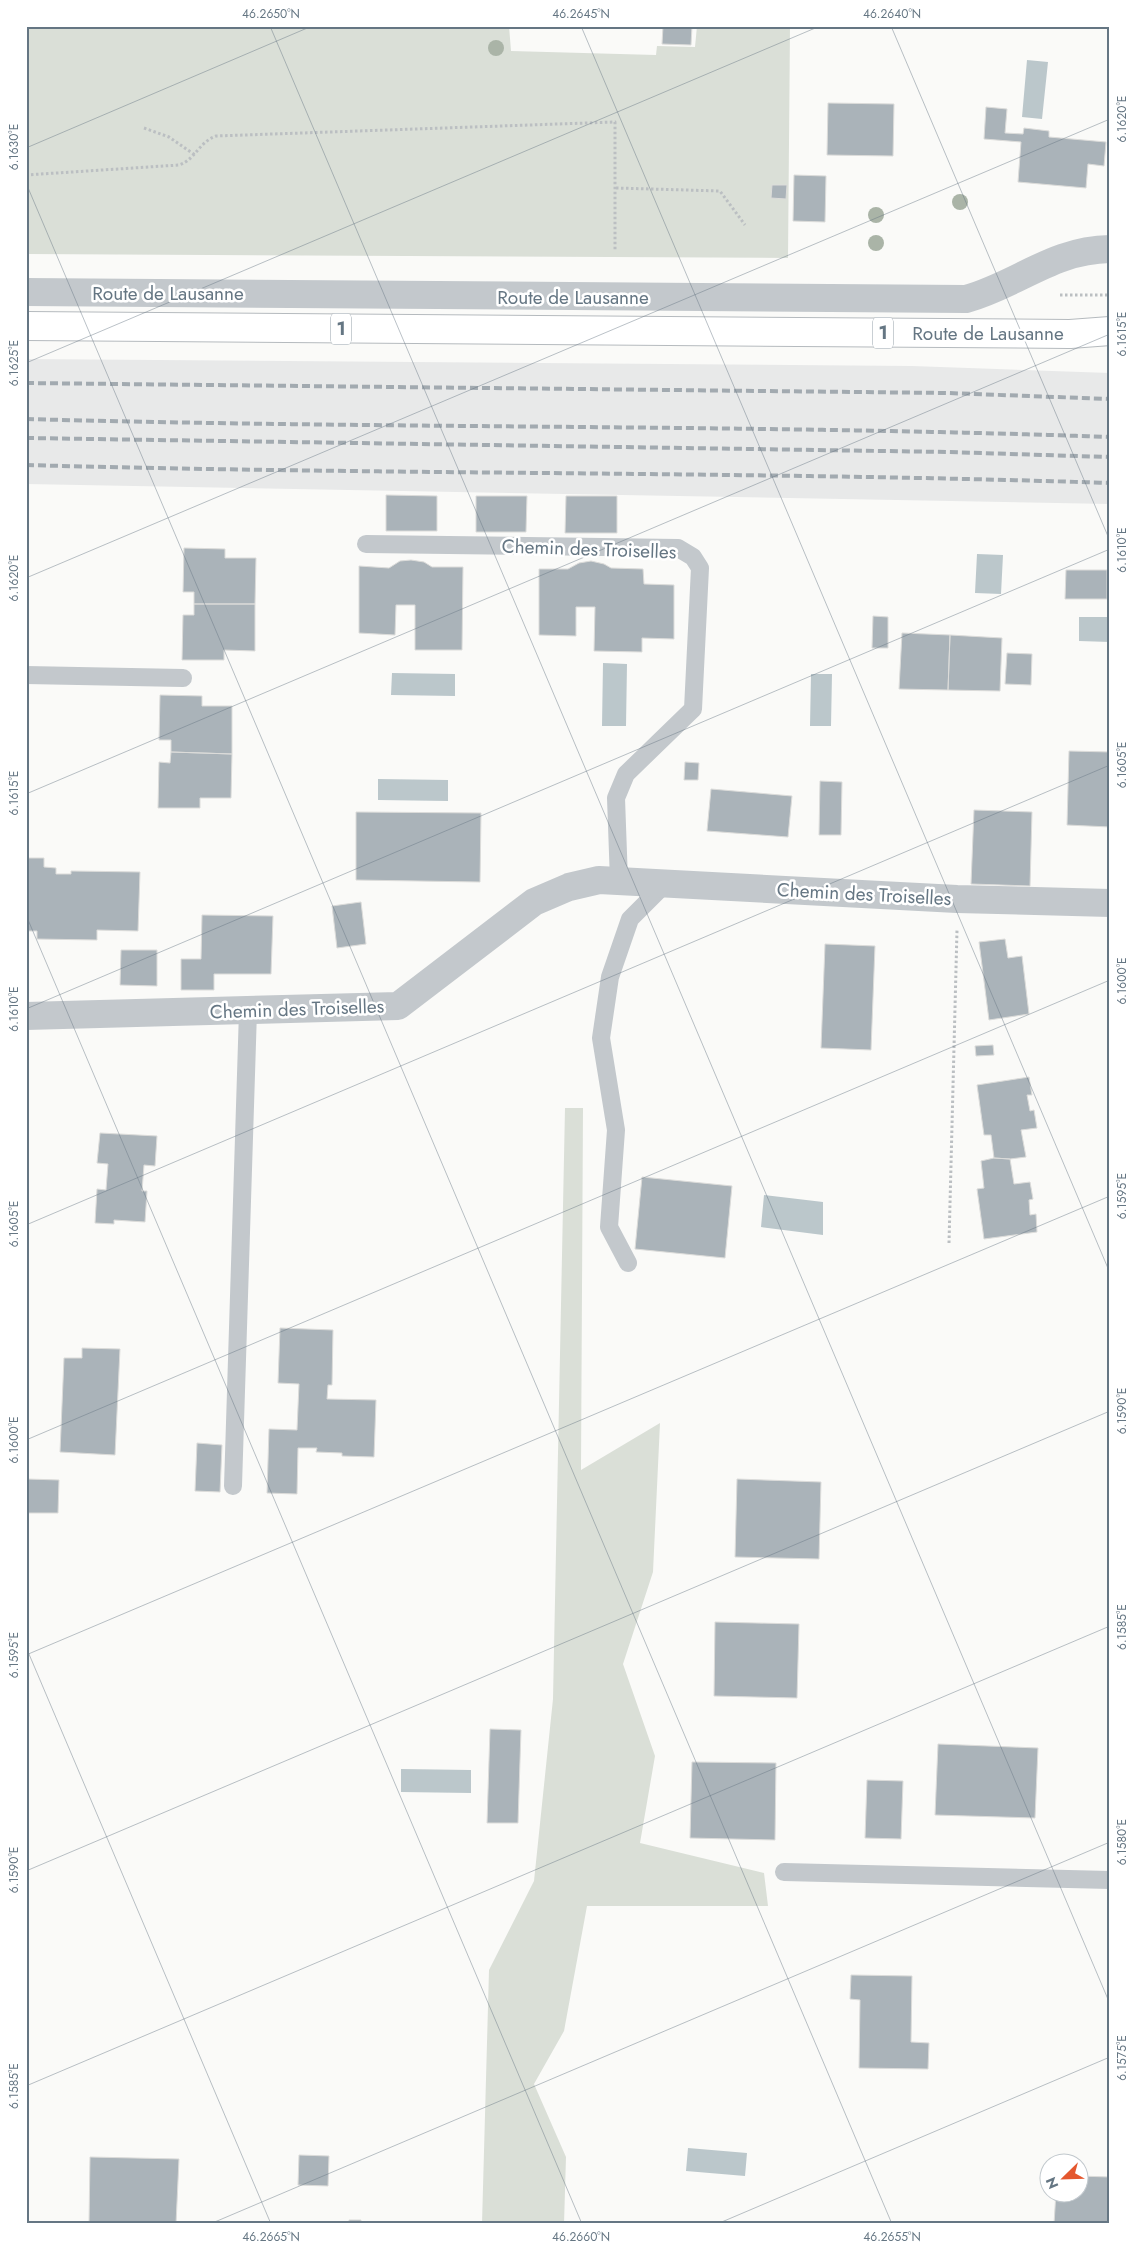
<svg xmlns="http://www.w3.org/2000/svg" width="1136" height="2250" font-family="Jost,sans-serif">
<rect width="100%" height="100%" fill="#fafaf8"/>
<path fill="#e8e9e9" d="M26 359 912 366 1110 373V504L26 484Z"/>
<path fill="#dadfd7" d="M26 26H509L511 51 656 55 657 46 695 47 697 26H790L788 258 26 254Z
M565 1108H583L581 1470 660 1423 653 1572 623 1664 655 1756 640 1843 764 1873 768 1906H587L564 2031 534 2084 566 2157 564 2224H482L489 1970 534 1881 553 1699Z"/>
<path fill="#bbc7cb" d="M1027 60 1048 62 1042 119 1022 117Z
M977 554 1003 555 1001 594 975 593Z
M1079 617H1110V642L1079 641Z
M603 663 627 664 626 726H602Z
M392 673 455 674V696L391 695Z
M811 674H832L831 726H810Z
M378 779 448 780V801L378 800Z
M764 1195 823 1202V1235L761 1227Z
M401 1769 471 1770V1793L401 1792Z
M688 2148 747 2153 745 2176 686 2171Z"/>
<path fill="#aab3b9" stroke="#dcdcda" d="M663 26H692L691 45 662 44Z
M828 103 894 104 893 156 827 155Z
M986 107 1007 109 1005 133 1023 134 1024 128 1049 131V137L1106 142 1104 166 1088 164 1086 188 1018 182 1021 142 984 139Z
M794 175 826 176 825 222 793 221Z
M772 185H787L786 199 771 198Z
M386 495 437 496V531H386Z
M476 496H527L526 532H476Z
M566 496H617V533H565Z
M184 548 225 549V558H256L255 604H194V592H183Z
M411 560 424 562 432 567H463L462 650H415V605H396L395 635 359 633V566L389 568 400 561Z
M591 561 604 564 611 568 643 569 644 584 674 585V639L642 638V652L594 651 595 607H576V636L539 635V569H568L579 563Z
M1066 570H1107V599H1065Z
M194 604H255V651L224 650V660H182L183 615H194Z
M873 616 888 617V648H872Z
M902 633 950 635 948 690 899 689Z
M950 635 1002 638 1000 691 948 690Z
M1007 653 1032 654 1031 685 1005 684Z
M160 695 202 696V706H232V754L171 752V740H159Z
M1069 751 1110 752V827L1067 825Z
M171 752 232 754 231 798H200V808H158L159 762 170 763Z
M685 762 699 763 698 780H684Z
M820 781 842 782 841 835H819Z
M711 789 792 796 788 837 707 831Z
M974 810 1032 812 1030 886 971 884Z
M356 812 481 813 480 882 356 880Z
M26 858H44V867L56 868V874H71V871L140 872 138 931 97 930V940L37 939V931H26Z
M361 902 366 944 337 948 332 906Z
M202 915 273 916 271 974H214V990H181V959H201Z
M1005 939 1008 958 1022 956 1029 1014 989 1020 979 942Z
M825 944 875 946 871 1050 821 1048Z
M121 950H157V986L120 985Z
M993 1045 994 1055 976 1056 975 1046Z
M1029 1077 1032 1095H1027L1030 1111 1034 1110 1037 1128 1021 1130 1026 1157 1010 1159 994 1158 991 1135H984L977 1085Z
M100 1133 157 1136 155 1166 144 1165 142 1191H147L145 1222 114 1220V1224L95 1223 97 1189 106 1190 108 1164 97 1163Z
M994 1158 1010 1159 1014 1184 1030 1182 1033 1199 1029 1200 1030 1215 1036 1214 1037 1232 984 1239 977 1189 984 1188 981 1161Z
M642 1177 732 1186 725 1258 635 1249Z
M280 1328 333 1330 332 1385H328L327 1399 376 1400 374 1457 342 1456V1453L316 1452 317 1448H298L297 1494 267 1493 269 1429 297 1430 299 1384 278 1383Z
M82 1348 120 1349 115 1455 60 1452 64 1358H82Z
M197 1443 222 1445 220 1492 195 1491Z
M27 1479 59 1480 58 1513H26Z
M737 1479 821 1482 819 1559 735 1557Z
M715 1622 799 1624 797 1698 714 1696Z
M490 1729 521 1730 518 1823H487Z
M938 1744 1038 1748 1035 1818 935 1815Z
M692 1762 776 1763 775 1840 690 1838Z
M867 1780 903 1781 901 1839 865 1838Z
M851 1975 912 1976 911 2042 929 2043 928 2069 859 2068 860 2000 850 1999Z
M299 2155 329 2156 328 2186 298 2185Z
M90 2157 179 2159 176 2224H89Z
M1078 2176 1110 2177 1109 2224H1054L1056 2192H1078Z
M349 2220H361V2224H349Z"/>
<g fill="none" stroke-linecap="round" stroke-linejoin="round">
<defs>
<path id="primary" d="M26 326 1070 334 1110 331"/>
</defs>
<use href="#primary" stroke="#b5babe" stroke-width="30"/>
<path stroke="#bbbfc2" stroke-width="3" stroke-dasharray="2.5 2.5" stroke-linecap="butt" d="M144 128 169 137 195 155
M26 175 179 165C195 160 199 142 216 136L615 122V250
M616 188 720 191 745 225
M1060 295H1110
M949 1243 957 930"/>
<path stroke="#c3c8cc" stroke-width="18" d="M366 544 678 548 693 557 700 568 693 709 626 774 616 798 619 881
M26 675 183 678
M628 1263 609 1227 616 1130 601 1038 610 977 630 919 665 884
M233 1486 248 1011
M784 1872 1110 1880"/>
<path stroke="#c3c8cc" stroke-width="28" d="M26 292 966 299C1019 284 1052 250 1110 249
M26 1016 398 1006 534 902 569 887 599 880 957 899 1110 903"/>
<use href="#primary" stroke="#fff" stroke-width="28"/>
<path stroke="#a2aab0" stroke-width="4" stroke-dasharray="8 4" stroke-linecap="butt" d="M26 383 947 393 1110 399
M26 419C387 429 749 424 1110 437
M26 438 948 452 1110 457
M26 465C387 475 749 471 1110 483"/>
</g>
<g fill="#aab4a7">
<circle cx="496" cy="48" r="8"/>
<circle cx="960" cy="202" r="8"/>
<circle cx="876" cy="215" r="8"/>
<circle cx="876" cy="243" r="8"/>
</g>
<path fill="none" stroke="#657683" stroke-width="1" stroke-opacity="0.45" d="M270 26 1110 2004M581 26 1110 1273M891 26 1110 541M26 148 312 26M26 183 892 2224M26 363 820 26M26 578 1110 119M26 794 1110 334M26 915 582 2224M26 1009 1110 549M26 1225 1110 765M26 1440 1110 980M26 1647 271 2224M26 1655 1110 1196M26 1871 1110 1411M26 2086 1110 1626M210 2224 1110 1842M717 2224 1110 2057"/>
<g text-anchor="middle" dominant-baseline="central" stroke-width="5" stroke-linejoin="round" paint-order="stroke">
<g fill="#fff" stroke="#939fa8" stroke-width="1">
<rect x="331" y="313.5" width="20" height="31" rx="4"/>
<rect x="873" y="317.5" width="20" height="31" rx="4"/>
</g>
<g font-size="18" font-weight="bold" fill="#657683">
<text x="341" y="329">1</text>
<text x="883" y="333">1</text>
</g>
<g font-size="19" fill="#657683" stroke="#fff">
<text x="168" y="293">Route de Lausanne</text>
<text x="573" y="297">Route de Lausanne</text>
<text x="988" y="333">Route de Lausanne</text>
<text transform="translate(589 549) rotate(2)">Chemin des Troiselles</text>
<text transform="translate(864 894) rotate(3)">Chemin des Troiselles</text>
<text transform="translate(297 1009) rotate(-2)">Chemin des Troiselles</text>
</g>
</g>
<rect width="1136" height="2250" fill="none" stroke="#ffffff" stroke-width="55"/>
<g transform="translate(1064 2178) rotate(247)"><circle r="24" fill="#ffffff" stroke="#c1c8cd"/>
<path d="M0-4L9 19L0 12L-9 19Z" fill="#e4572e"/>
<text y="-8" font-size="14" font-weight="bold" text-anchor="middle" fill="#657683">N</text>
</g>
<rect x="28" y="28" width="1080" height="2194" fill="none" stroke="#657683" stroke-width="2"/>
<g font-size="12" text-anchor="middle" fill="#657683">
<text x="271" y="18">46.2650°N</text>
<text x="581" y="18">46.2645°N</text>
<text x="892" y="18">46.2640°N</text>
<text transform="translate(1122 119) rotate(-90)" y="4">6.1620°E</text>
<text transform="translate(14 147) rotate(-90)" y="4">6.1630°E</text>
<text transform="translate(1122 334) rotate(-90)" y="4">6.1615°E</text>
<text transform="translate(14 363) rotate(-90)" y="4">6.1625°E</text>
<text transform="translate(1122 550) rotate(-90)" y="4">6.1610°E</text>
<text transform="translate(14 578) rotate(-90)" y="4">6.1620°E</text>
<text transform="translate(1122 765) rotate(-90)" y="4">6.1605°E</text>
<text transform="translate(14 793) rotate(-90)" y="4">6.1615°E</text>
<text transform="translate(1122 981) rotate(-90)" y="4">6.1600°E</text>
<text transform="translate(14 1009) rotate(-90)" y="4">6.1610°E</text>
<text transform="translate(1122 1196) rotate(-90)" y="4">6.1595°E</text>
<text transform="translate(14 1224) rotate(-90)" y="4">6.1605°E</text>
<text transform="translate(1122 1411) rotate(-90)" y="4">6.1590°E</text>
<text transform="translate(14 1440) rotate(-90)" y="4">6.1600°E</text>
<text transform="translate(1122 1627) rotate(-90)" y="4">6.1585°E</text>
<text transform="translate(14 1655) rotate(-90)" y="4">6.1595°E</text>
<text transform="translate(1122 1842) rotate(-90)" y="4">6.1580°E</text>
<text transform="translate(14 1870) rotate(-90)" y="4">6.1590°E</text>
<text transform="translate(1122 2058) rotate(-90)" y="4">6.1575°E</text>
<text transform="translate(14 2086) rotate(-90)" y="4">6.1585°E</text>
<text x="271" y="2241">46.2665°N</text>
<text x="581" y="2241">46.2660°N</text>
<text x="892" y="2241">46.2655°N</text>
</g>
</svg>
